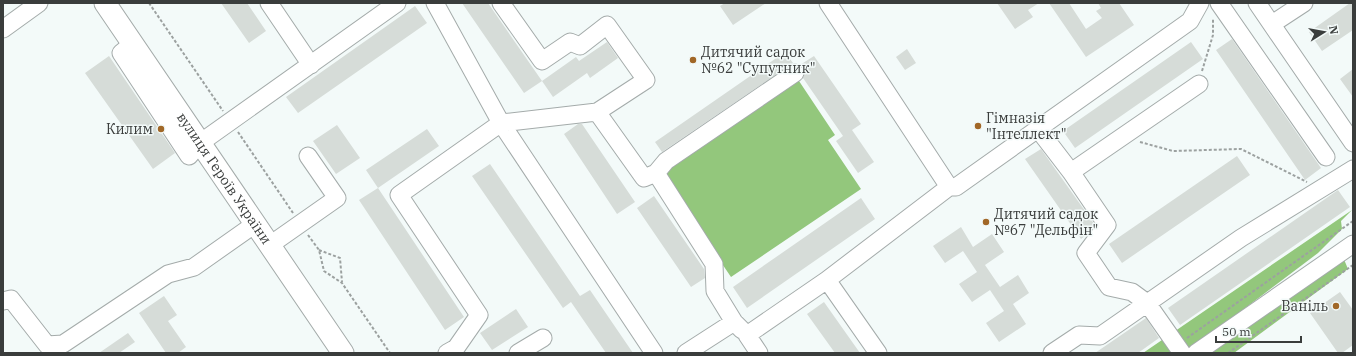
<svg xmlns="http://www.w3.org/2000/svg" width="1356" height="356" font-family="'IBM Plex Serif',serif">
<rect width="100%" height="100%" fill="#f3faf9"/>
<path fill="#93c77c" d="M795 75 835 135 828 140 861 189 731 277 658 169Z
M1352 210 1341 221 1342 229 1318 253 1186 353H1143Z
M1343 257 1348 269 1234 353H1207Z"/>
<path fill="#d6dcd8" d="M221 3H247L266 31 249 43Z
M462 3H488L542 81 524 93Z
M725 3H766L733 25 720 6Z
M997 3H1039L1028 10 1033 17 1015 29Z
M1049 3H1069L1086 29 1102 18 1096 11 1101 8 1098 3H1119L1134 25 1086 57Z
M1350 3H1353V30L1322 51 1309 32Z
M415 6 427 23 298 113 286 97Z
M1232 39 1321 168 1305 180 1216 50Z
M607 42 618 58 590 78 587 73 553 97 542 81 576 57 579 61Z
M1191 42 1203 59 1075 148 1063 131Z
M907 49 916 63 905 70 896 57Z
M785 52 793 63 662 152 655 142Z
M109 56 175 153 153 169 85 73Z
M814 56 861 124 852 130 874 162 858 173 836 141 843 136 803 78 805 72 800 65Z
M1353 69V97L1340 79Z
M578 124H582L635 202 617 214 564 134Z
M337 125 360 158 336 174 313 141Z
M427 129 439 146 378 188 366 170Z
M1041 149 1095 225 1087 234 1081 239 1025 159Z
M1237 156 1250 175 1122 263 1109 244Z
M490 164 580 296 590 290 633 353H606L571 302 563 308 472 176Z
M378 188 464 317 445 330 359 200Z
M1338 190 1350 207 1180 325 1168 308Z
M654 196 704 269 705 278 691 287 637 208Z
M861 198 875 219 747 308 733 287Z
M961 227 973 247 992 234 1004 252 985 265 1000 287 1018 275 1029 293 1013 304 1026 324 999 342 986 323 1004 311 990 290 972 302 959 284 977 272 963 251 945 263 933 246Z
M1340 292 1353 310V345L1342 353H1338L1310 313Z
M164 296 177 315 168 321 186 347 178 353H166L139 313Z
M824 302 860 353H835L807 314Z
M516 309 528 327 492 350 480 333Z
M1146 318 1159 338 1138 353H1095Z
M128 333 135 342 119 353H99Z"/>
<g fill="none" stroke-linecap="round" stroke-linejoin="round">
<defs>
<path id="minor" d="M269 3 311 65
M435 3 501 123 654 353
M501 3 542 61 570 42 580 46 607 25 646 80 597 112
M828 3 949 187
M1219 3 1326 157
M1257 3 1353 143
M1272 24 1304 3
M3 29 39 3
M132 44 121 53 189 156 200 143 397 3
M1038 129 1071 172 1107 225 1086 253 1109 287 1132 292 1147 303 1182 353
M1071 172 1199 84
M656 173 666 161 795 73
M270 245 337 198 308 156
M3 301 11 299 47 345 63 344 168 274 194 267 255 224
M447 353 456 348 479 315 399 195 501 123 597 112 644 178 656 173 714 264 715 291 734 322
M518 353 543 338
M686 353 734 322 742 330
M759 353 747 335 827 280
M878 353 827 280 949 187H956L1190 21 1200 3
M1052 353 1079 335 1100 336 1241 238 1353 169
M1196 353 1353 244"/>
<g id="major">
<path id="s1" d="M105 3 343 353"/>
</g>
</defs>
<use href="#minor" stroke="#a4abaa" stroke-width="19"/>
<use href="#major" stroke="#a4abaa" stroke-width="23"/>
<path stroke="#9ca1a0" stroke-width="2" stroke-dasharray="3 2" stroke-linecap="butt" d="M149 3 223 111
M1202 71 1213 35V19
M238 132 293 213
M1140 142 1173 151 1241 149 1307 182
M308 235 319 250 324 271 342 283 390 353
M319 250 340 258 342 282
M1187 338 1353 221
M1228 353 1353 265"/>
<use href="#minor" stroke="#fff" stroke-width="17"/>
<use href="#major" stroke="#fff" stroke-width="21"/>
</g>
<g fill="#a16727" stroke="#f3faf9" stroke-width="1.5">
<circle cx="693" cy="60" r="4"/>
<circle cx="978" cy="126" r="4"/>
<circle cx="161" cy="129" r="4"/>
<circle cx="986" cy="222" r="4"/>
<circle cx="1336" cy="306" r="4"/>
</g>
<g text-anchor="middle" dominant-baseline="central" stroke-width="3" stroke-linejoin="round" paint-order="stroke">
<g font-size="14" fill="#3a3d3c" stroke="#f3faf9" text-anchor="start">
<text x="701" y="52">Дитячий садок<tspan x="701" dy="16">№62 "Супутник"</tspan></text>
<text x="986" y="118">Гімназія<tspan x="986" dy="16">"Інтеллект"</tspan></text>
<text x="153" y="129" text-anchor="end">Килим</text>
<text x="994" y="214">Дитячий садок<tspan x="994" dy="16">№67 "Дельфін"</tspan></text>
<text x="1328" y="306" text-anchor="end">Ваніль</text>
</g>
<g font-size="14" fill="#3a3d3c" stroke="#f3faf9">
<text stroke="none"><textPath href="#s1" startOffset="212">вулиця Героїв України</textPath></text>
</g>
</g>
<rect width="1356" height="356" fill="none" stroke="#3a3d3c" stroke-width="8"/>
<g transform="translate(1324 32) rotate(79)" stroke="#f3faf9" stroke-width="3" paint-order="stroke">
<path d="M0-3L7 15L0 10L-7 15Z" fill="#3a3d3c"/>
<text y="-6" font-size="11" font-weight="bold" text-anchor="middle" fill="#3a3d3c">N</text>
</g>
<path d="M1216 336v6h85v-6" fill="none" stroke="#3a3d3c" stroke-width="2"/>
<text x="1222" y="336" font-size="12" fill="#3a3d3c" stroke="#f3faf9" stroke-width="3" paint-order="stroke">50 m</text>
</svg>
